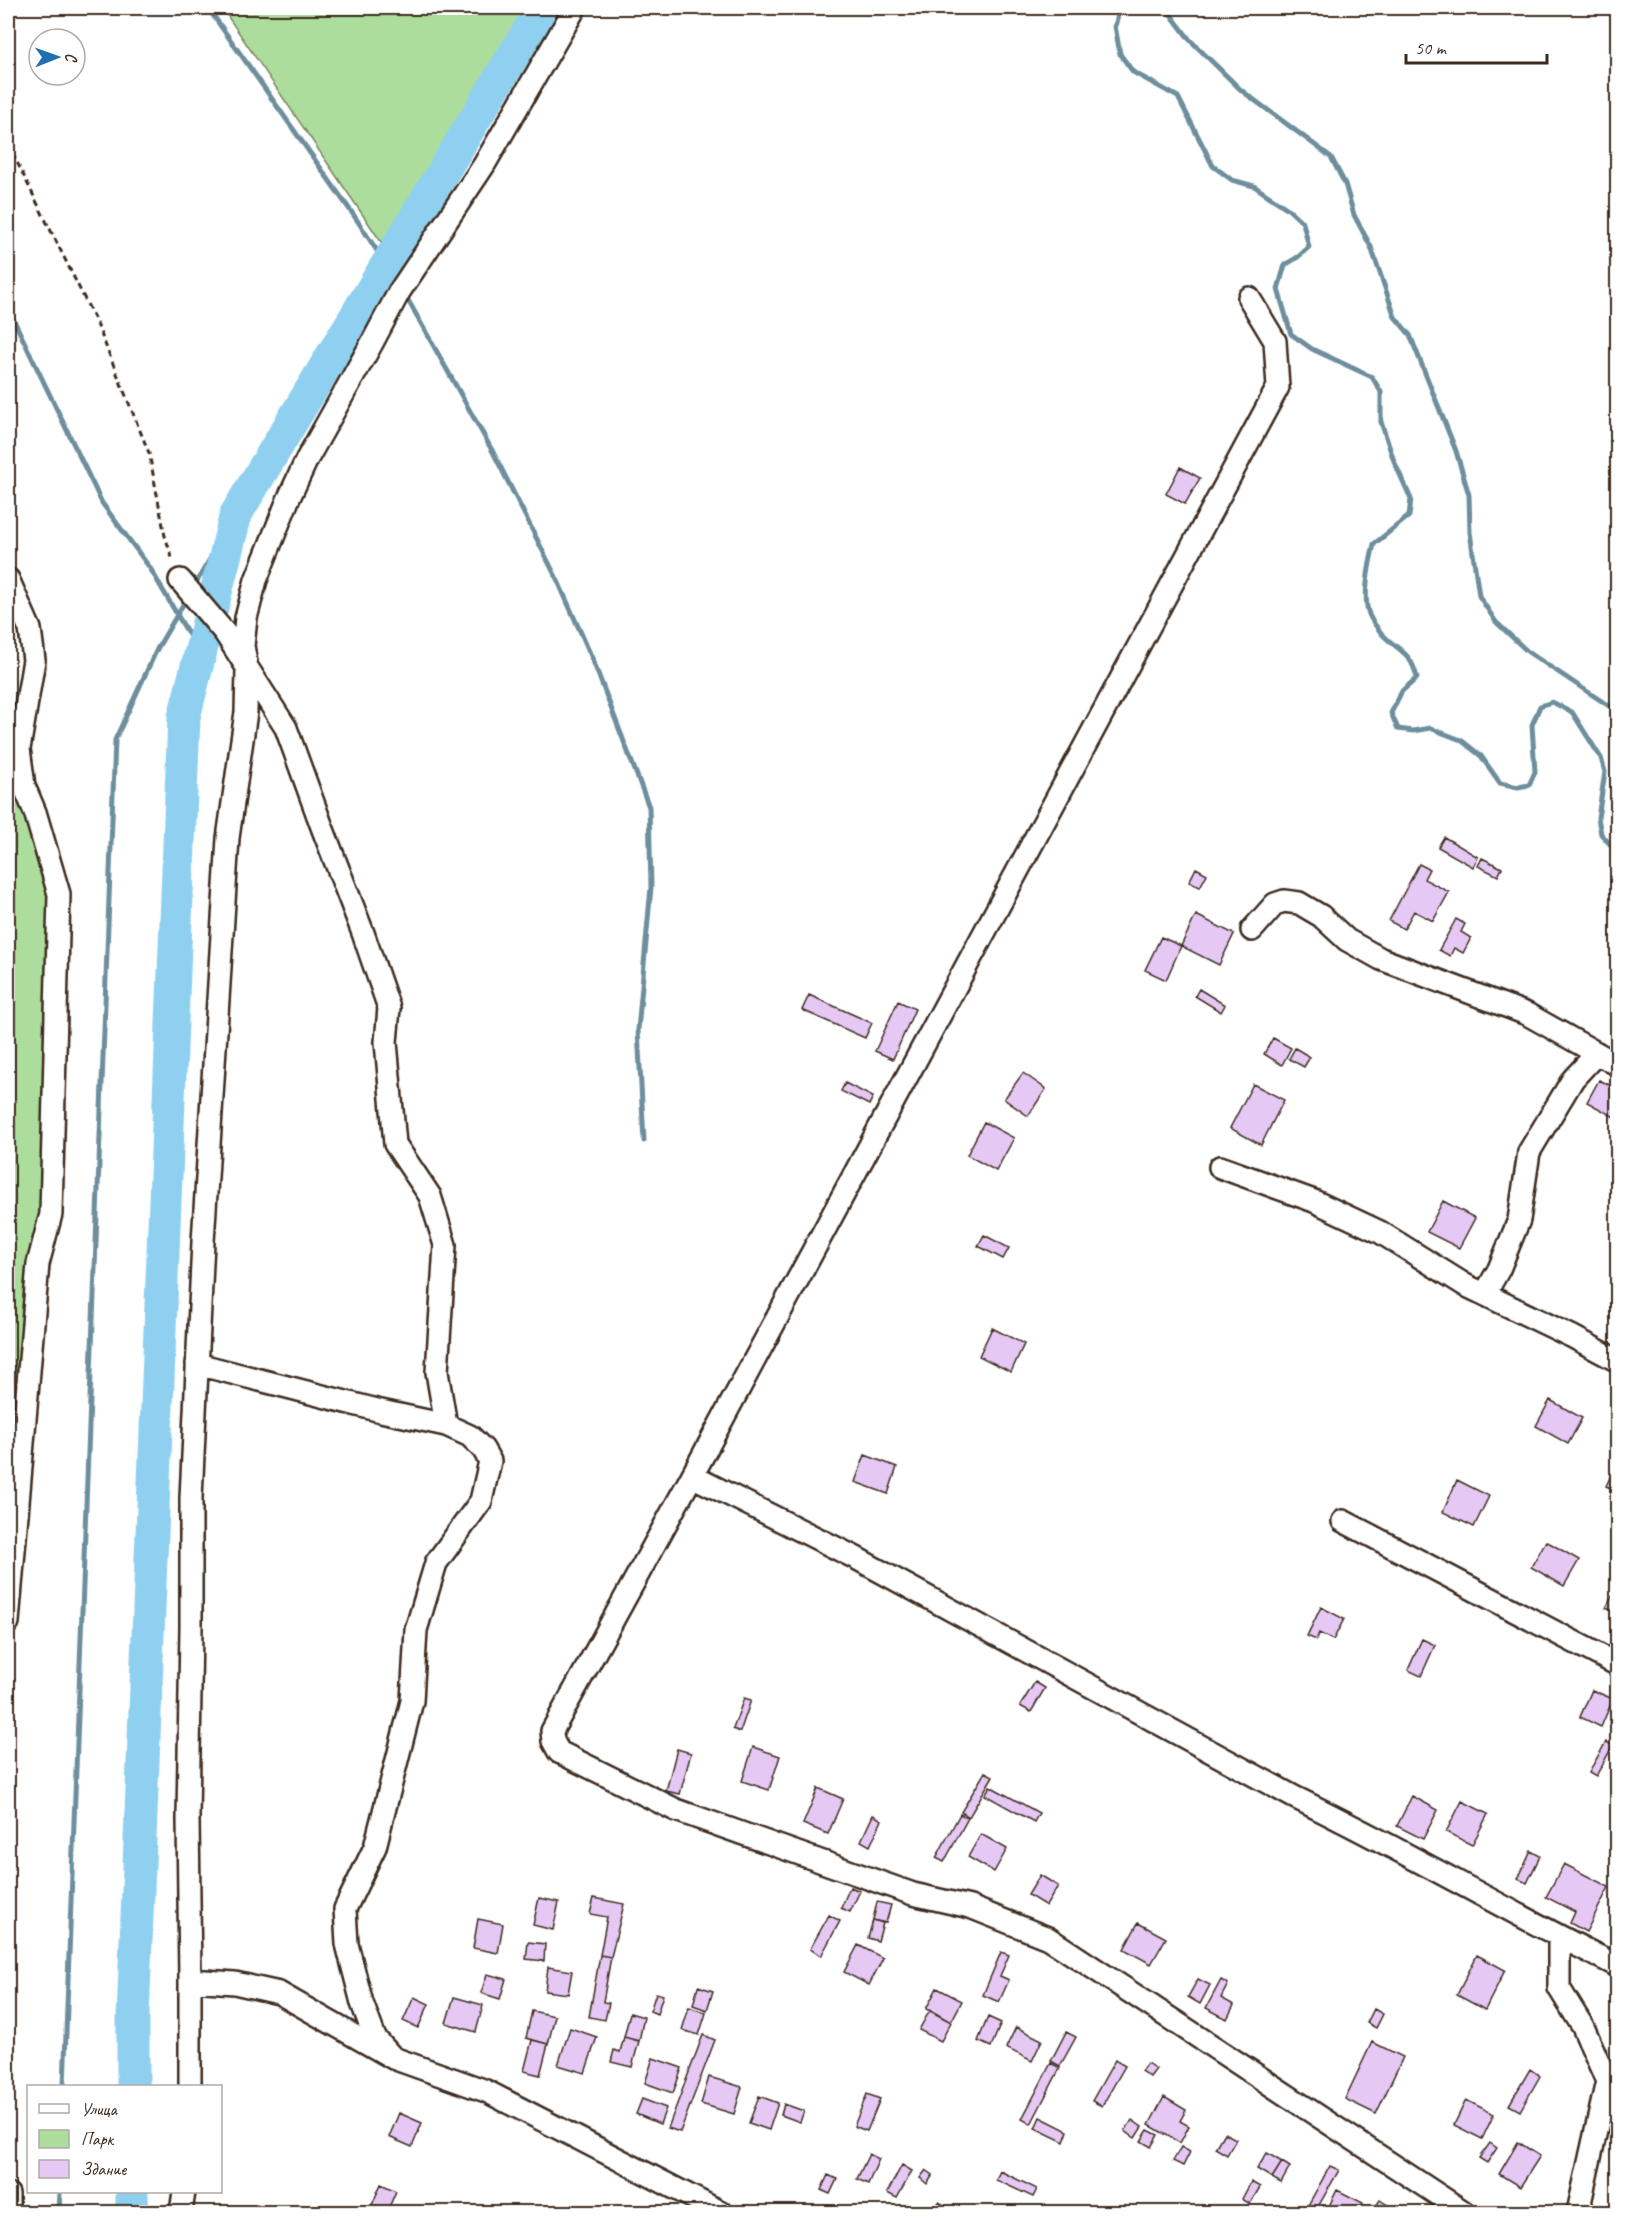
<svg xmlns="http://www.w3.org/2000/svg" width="1625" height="2220" font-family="Caveat,sans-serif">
<rect width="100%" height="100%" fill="#fff"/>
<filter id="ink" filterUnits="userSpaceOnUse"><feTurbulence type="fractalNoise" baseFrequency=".0167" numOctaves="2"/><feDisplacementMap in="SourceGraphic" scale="12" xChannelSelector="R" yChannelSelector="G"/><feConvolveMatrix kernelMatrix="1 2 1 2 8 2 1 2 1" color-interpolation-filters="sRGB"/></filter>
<g filter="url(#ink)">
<path fill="#addd9d" stroke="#74845e" stroke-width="1.5" d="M222 8H530L386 249Z
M8 768 45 871 58 997 36 1259 8 1538Z"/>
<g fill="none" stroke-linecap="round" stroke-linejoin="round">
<path stroke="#6d8e9c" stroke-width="5" d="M208 8 355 217 398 283
M1120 8 1115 26 1120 54 1133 72 1178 97 1213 166 1232 180 1254 186 1288 209 1303 223 1309 247 1298 257 1285 265 1278 289 1291 334 1312 349 1372 377 1381 392V422L1394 461 1411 499 1409 516 1374 544C1370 561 1363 594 1368 611 1369 618 1378 629 1383 635 1400 652 1411 652 1417 678L1402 691 1391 713 1398 729 1413 731 1430 728 1461 740 1481 756 1500 783 1518 787 1529 785 1535 772 1532 725 1540 706 1552 702 1572 712 1601 758 1605 772 1598 818 1601 834 1618 853
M1166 8 1190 40 1241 90 1331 157 1345 184 1354 215 1371 247 1395 317 1410 335 1456 451 1469 495 1470 532 1479 596 1496 622 1528 652 1618 712
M404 293 493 452 558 581 592 658 649 807 651 887 638 1030 644 1141
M8 308 102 503 150 568 200 654
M193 588 236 514
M64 2086 115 740 157 649 188 596
M59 2212 60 2192"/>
<path stroke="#8fd0f0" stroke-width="33" d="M133 2086V2018L184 717 236 514 542 8
M132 2212V2192"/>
</g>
<path fill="#e6c8f5" stroke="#3b2a1e" stroke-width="1.5" d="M1180 467 1200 478 1185 504 1166 494Z
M1444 837 1478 857 1473 867 1438 847Z
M1482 858 1502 868 1498 876 1478 866Z
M1419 864 1429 869 1424 879 1449 892 1433 921 1414 911 1404 929 1389 921Z
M1196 868 1207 874 1200 887 1189 882Z
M1196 915 1234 934 1219 965 1181 946Z
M1456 919 1465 924 1461 932 1471 938 1463 953 1454 948 1450 956 1439 950Z
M1161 937 1181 946 1166 980 1145 970Z
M1199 989 1225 1005 1221 1012 1195 996Z
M809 995 872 1023 865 1038 802 1010Z
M898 1001 915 1009 893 1059 875 1051Z
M1273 1038 1291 1048 1282 1065 1264 1054Z
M1295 1048 1310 1057 1304 1067 1289 1059Z
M1023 1073 1046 1089 1028 1116 1004 1099Z
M1599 1080 1618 1089 1616 1118 1587 1102Z
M845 1083 873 1097 869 1105 841 1091Z
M1253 1084 1284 1100 1261 1145 1230 1128Z
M984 1122 1014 1138 996 1171 967 1155Z
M1443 1201 1475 1218 1459 1248 1427 1232Z
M984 1235 1009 1248 1003 1259 978 1246Z
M992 1328 1024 1344 1011 1372 979 1356Z
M1550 1400 1582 1418 1568 1444 1536 1426Z
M865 1455 897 1467 888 1494 855 1482Z
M1618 1460V1491L1606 1486Z
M1457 1480 1489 1496 1474 1527 1443 1512Z
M1546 1541 1579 1560 1564 1586 1531 1567Z
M1618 1585V1613L1606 1608Z
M1321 1607 1344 1619 1333 1640 1319 1633 1316 1640 1307 1636Z
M1422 1639 1435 1645 1421 1676 1408 1670Z
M1035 1682 1045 1688 1031 1712 1020 1706Z
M1592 1690 1613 1699 1601 1727 1580 1717Z
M744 1698 751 1700 740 1732 733 1729Z
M1606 1742 1613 1745 1596 1776 1589 1772Z
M753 1747 780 1756 769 1790 742 1781Z
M677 1749 691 1753 680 1794 666 1791Z
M985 1772 993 1776 969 1817 961 1812Z
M990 1786 1039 1813 1034 1822 985 1795Z
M818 1788 843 1799 828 1834 803 1824Z
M1412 1796 1438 1810 1423 1839 1397 1826Z
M1462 1801 1488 1814 1472 1845 1446 1832Z
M960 1814 968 1818 944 1862 936 1858Z
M873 1815 882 1820 870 1846 861 1841Z
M981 1834 1007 1849 994 1872 968 1857Z
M1531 1851 1540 1856 1527 1883 1518 1879Z
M1564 1864 1609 1887 1586 1932 1570 1923 1575 1912 1546 1897Z
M1040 1875 1058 1886 1046 1906 1028 1895Z
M850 1887 860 1891 850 1912 841 1908Z
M539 1898 559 1902 553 1930 533 1925Z
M594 1898 624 1904 611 1957 600 1955 607 1917 590 1914Z
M877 1902 891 1905 886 1923 873 1920Z
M829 1915 840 1921 821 1956 810 1949Z
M478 1919 503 1924 498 1953 473 1948Z
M873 1920 883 1923 878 1941 868 1938Z
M1138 1923 1166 1938 1151 1964 1124 1949Z
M528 1942 545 1944 544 1961 526 1959Z
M858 1945 883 1958 869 1985 844 1972Z
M1001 1952 1009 1955 1000 1976 1009 1980 999 2002 983 1995Z
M600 1955 611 1957 603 2002 609 2003 605 2020 589 2017Z
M1477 1955 1505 1970 1485 2010 1457 1995Z
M548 1967 572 1971 568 1994 545 1991Z
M487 1974 506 1979 500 1999 481 1993Z
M1198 1979 1210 1985 1200 2004 1188 1997Z
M1221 1980 1228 1984 1221 1998 1234 2005 1227 2019 1206 2008Z
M698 1986 713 1991 707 2010 693 2005Z
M937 1988 962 2001 951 2022 926 2009Z
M656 1993 663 1995 657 2014 650 2011Z
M414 1997 429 2004 418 2028 403 2021Z
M454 1997 483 2005 476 2032 446 2023Z
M689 2007 706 2013 699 2035 682 2030Z
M1374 2009 1383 2014 1376 2028 1367 2023Z
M930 2010 951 2022 941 2041 919 2030Z
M532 2011 555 2016 548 2044 526 2038Z
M630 2013 644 2017 639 2041 624 2037Z
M988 2017 1001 2023 991 2047 978 2041Z
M1016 2027 1042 2040 1032 2061 1006 2048Z
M570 2028 597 2037 585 2073 558 2065Z
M1066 2032 1076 2037 1060 2066 1051 2061Z
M703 2035 715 2040 680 2132 668 2128Z
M624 2037 639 2041 632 2067 611 2062 614 2050 620 2052Z
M532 2040 548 2044 540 2075 524 2071Z
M1372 2042 1403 2057 1376 2114 1345 2099Z
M653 2058 682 2068 673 2093 645 2083Z
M1115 2060 1125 2066 1102 2106 1092 2101Z
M1051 2063 1060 2068 1031 2124 1022 2119Z
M1147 2063 1156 2069 1150 2077 1141 2071Z
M1530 2069 1540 2076 1520 2111 1509 2105Z
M709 2077 742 2087 734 2114 701 2104Z
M867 2094 880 2099 867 2131 854 2126Z
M759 2096 778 2103 769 2130 749 2123Z
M1164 2097 1186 2110 1180 2121 1189 2126 1180 2143 1149 2125Z
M642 2099 666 2108 660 2124 636 2114Z
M1466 2100 1494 2114 1482 2139 1454 2125Z
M784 2104 804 2111 800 2122 781 2115Z
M399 2113 422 2123 412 2147 389 2137Z
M1040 2117 1068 2131 1064 2142 1035 2128Z
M1132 2120 1142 2127 1135 2138 1125 2131Z
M1148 2130 1158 2135 1151 2147 1141 2141Z
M1224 2133 1236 2139 1227 2155 1215 2148Z
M1518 2142 1540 2156 1520 2187 1499 2174Z
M1490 2143 1497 2148 1487 2163 1479 2158Z
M1181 2147 1190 2152 1183 2166 1173 2161Z
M1267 2153 1282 2162 1272 2178 1257 2169Z
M869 2154 879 2159 868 2184 857 2179Z
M1282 2162 1290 2167 1281 2183 1272 2178Z
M902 2165 912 2171 897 2198 887 2193Z
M1330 2166 1339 2170 1315 2212H1312L1306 2209Z
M926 2170 933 2175 927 2184 920 2178Z
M1000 2171 1037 2189 1033 2197 996 2180Z
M828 2175 837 2179 830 2194 821 2190Z
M1251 2182 1260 2187 1250 2204 1242 2199Z
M381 2184 396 2191 387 2212H369Z
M1337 2190 1363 2203 1358 2212H1332L1327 2210Z
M1380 2200 1389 2206 1384 2212H1372Z
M939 2202 955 2212H932Z
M907 2204 914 2210 912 2212H900Z"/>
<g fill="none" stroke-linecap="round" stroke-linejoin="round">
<defs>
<path id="minor" d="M1249 298 1275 341 1278 387 692 1476 552 1731 553 1741 559 1752 676 1810 913 1894 970 1907 1048 1938 1464 2212
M8 579 30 629 34 660 19 749 24 786 35 812 59 894 51 1214 38 1264 8 1622
M180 580 225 633 286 728 322 827 363 933 389 1008 386 1042 395 1144 430 1196 445 1245 437 1372 446 1425
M1252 930 1275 904 1284 901 1299 903 1321 916 1347 940 1381 959 1527 1014 1618 1065
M1220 1167 1314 1201 1380 1232 1465 1285 1573 1337 1618 1361
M1485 1294 1499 1269 1519 1220 1529 1152 1573 1079 1597 1053
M197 1364 381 1411 446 1425 470 1436 483 1449 490 1461 481 1501 436 1563 416 1630 412 1701 375 1847 345 1909 347 1944 362 2003 375 2038 393 2058
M692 1476 856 1558 1294 1797C1404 1850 1508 1912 1618 1966
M1343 1521 1618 1665
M1559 1937V1988L1583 2027 1607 2081 1578 2212
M190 1980 188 1818 191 1627V1498L203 1242 228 838 246 712 247 668 243 646 246 618 256 580 288 500 307 459 372 343 399 292 484 165 575 8
M190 2086V1980L235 1983 279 1993 393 2058 486 2091 721 2212
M8 2194V2212
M181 2212 184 2192"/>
</defs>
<use href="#minor" stroke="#3b2a1e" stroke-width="26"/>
<path stroke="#3b2a1e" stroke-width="3" stroke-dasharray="6 4.5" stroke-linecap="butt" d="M8 144 97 324 149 453 165 536 173 561"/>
<use href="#minor" stroke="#fff" stroke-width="21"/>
</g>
</g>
<rect width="1625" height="2220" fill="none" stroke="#fff" stroke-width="30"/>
<rect x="15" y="15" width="1595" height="2190" fill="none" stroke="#3b2a1e" stroke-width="2" filter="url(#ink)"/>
<rect x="27" y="2085" width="195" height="108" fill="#ffffff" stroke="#b1aaa5" stroke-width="1.5"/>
<rect x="39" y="2104" width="30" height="9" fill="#ffffff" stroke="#b1aaa5" stroke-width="1.5"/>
<text x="81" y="2115" font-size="18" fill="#3b2a1e">Улица</text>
<rect x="39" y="2130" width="30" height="18" fill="#addd9d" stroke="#b1aaa5" stroke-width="1.5"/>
<text x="81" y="2145" font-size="18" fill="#3b2a1e">Парк</text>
<rect x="39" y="2160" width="30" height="18" fill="#e6c8f5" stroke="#b1aaa5" stroke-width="1.5"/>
<text x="81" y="2175" font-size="18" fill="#3b2a1e">Здание</text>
<g transform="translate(57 57) rotate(89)"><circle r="28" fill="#ffffff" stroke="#b1aaa5" stroke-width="1.5"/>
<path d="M0-4.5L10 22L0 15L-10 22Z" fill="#1f6fb2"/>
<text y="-9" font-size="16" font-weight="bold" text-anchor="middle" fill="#3b2a1e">С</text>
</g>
<path d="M1406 54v9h141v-9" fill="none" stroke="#3b2a1e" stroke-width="3"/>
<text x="1415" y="54" font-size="18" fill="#3b2a1e" stroke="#ffffff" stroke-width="4.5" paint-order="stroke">50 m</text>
</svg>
